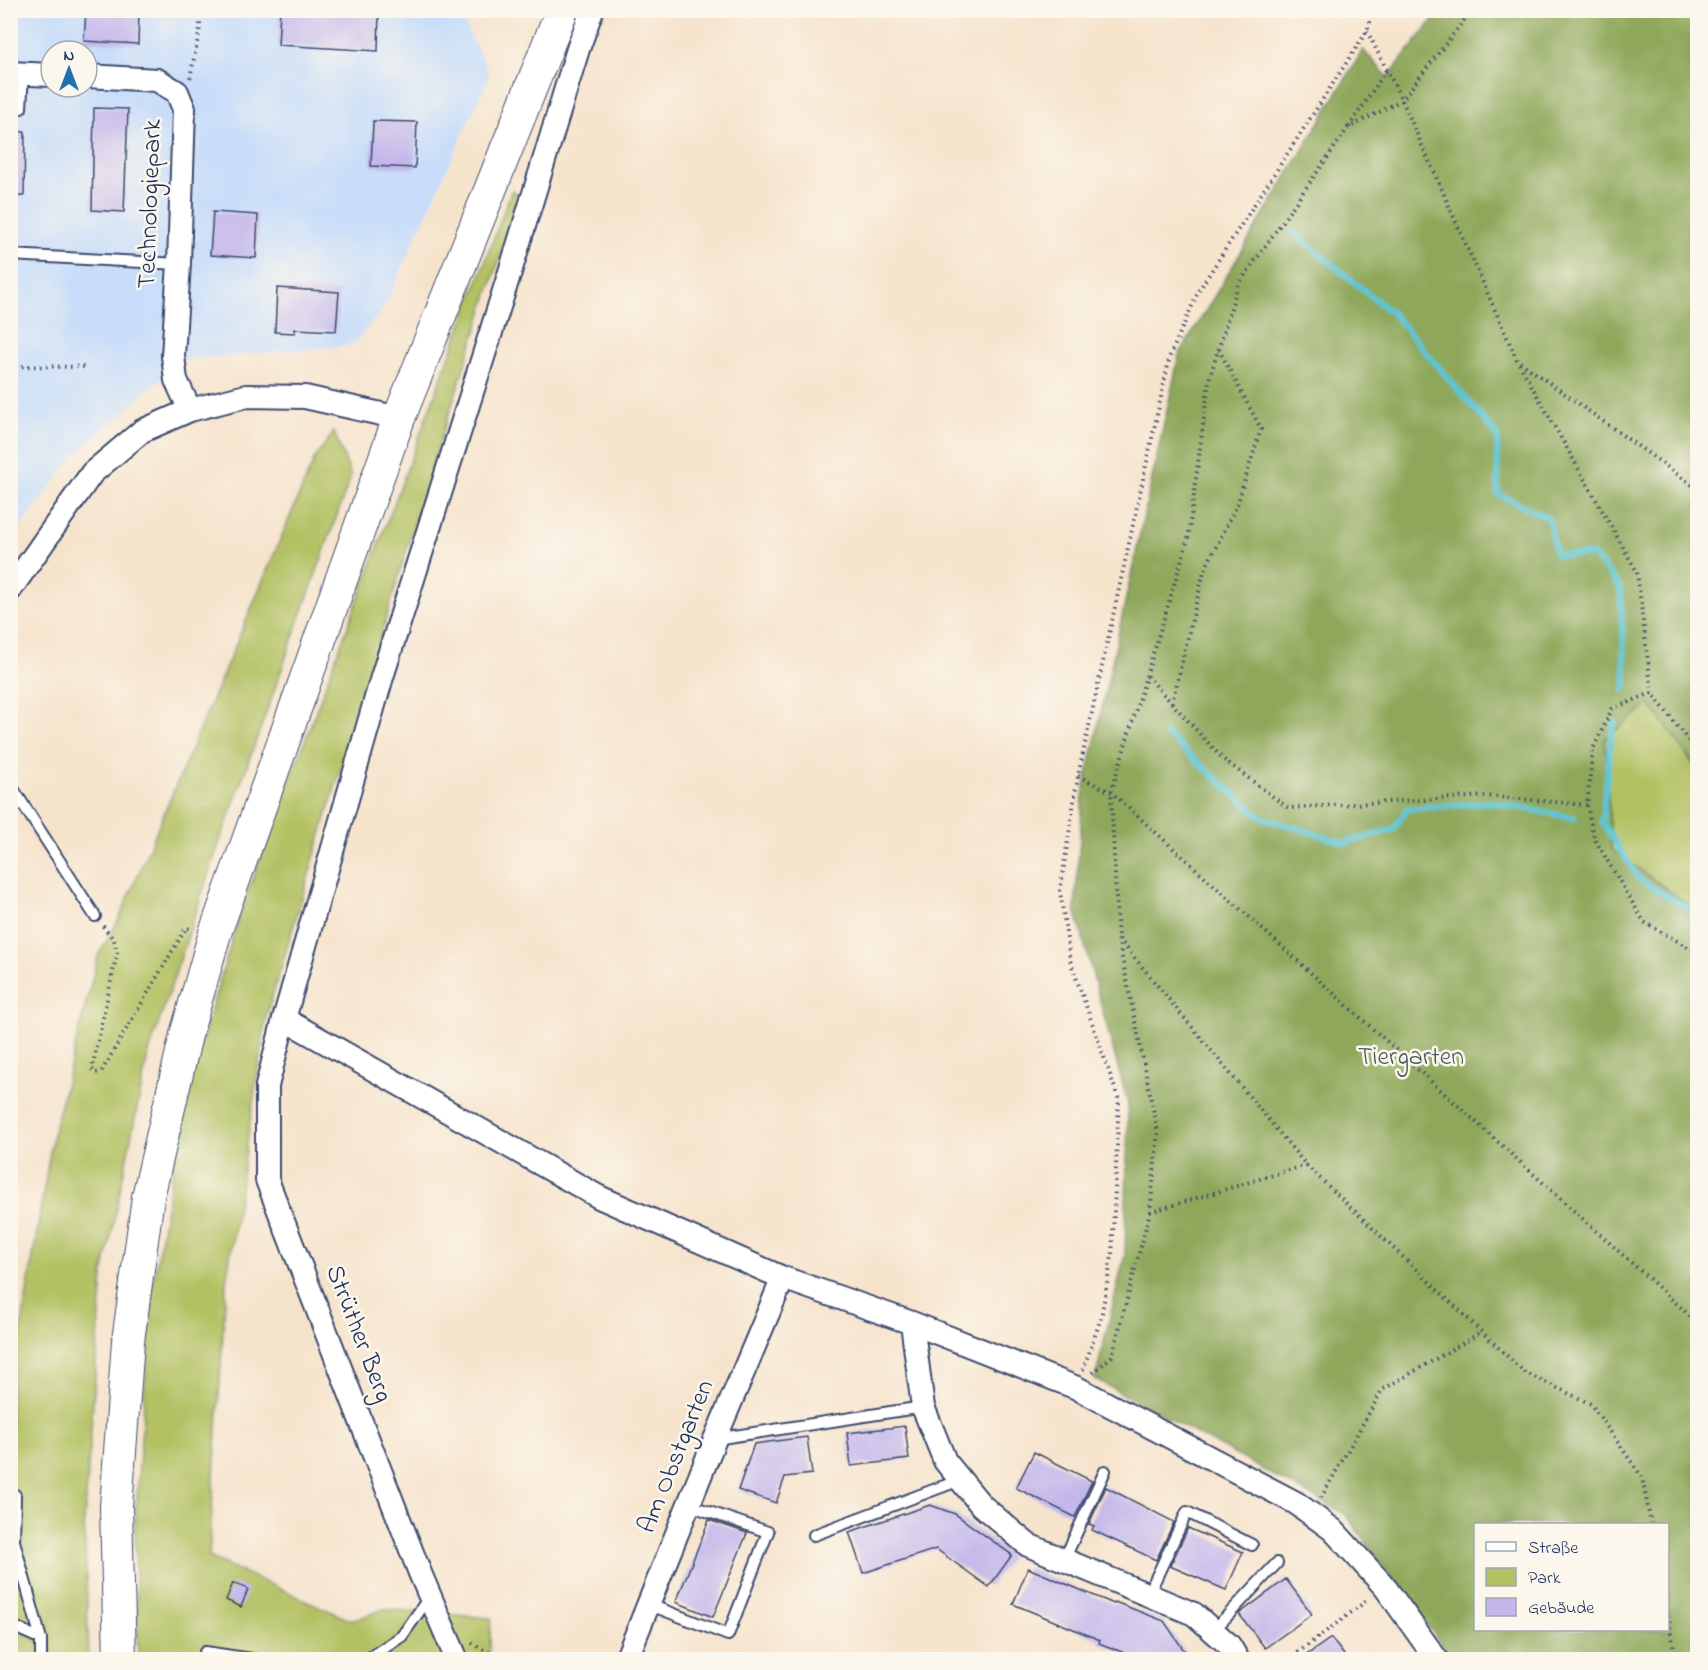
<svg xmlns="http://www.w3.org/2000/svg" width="1708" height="1670" font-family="'Indie Flower',sans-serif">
<rect width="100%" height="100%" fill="#fbf7ec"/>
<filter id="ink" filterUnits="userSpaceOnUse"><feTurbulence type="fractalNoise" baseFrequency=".0167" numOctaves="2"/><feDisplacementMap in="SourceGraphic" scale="12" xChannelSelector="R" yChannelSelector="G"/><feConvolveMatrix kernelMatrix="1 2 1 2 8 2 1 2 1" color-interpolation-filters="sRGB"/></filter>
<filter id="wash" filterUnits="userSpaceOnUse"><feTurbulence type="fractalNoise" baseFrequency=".008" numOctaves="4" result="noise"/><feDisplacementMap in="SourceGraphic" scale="24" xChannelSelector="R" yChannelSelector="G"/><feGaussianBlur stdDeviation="1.35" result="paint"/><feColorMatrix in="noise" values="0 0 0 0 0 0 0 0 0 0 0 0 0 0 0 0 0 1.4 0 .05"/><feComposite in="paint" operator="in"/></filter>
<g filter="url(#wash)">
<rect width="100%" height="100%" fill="#f6e3cc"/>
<path fill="#c8ddf9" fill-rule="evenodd" d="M11 11H459L490 75 384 308 353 345 182 360 74 456 11 540ZM51 51H87V87H51Z"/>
<path fill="#b3c164" stroke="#677861" stroke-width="1.5" d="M512 190 520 196 431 469 266 1017 226 1283 209 1557 352 1621 384 1609 491 1618 489 1659 138 1660 135 1523 152 1290 185 1097 240 913Z
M334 432 351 476 215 855 148 1055 103 1274 84 1519 89 1659 11 1660V1391L53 1134 98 956 120 917 315 458Z
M1650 703 1697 769V911L1611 849 1605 738Z"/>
<path fill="#8ea75a" stroke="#546b5c" stroke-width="1.5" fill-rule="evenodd" d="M1440 11H1697V769L1650 704 1605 739 1611 849 1697 911V1659H1452L1345 1514 1095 1379 1125 1254 1128 1104 1075 909 1083 795 1179 355 1363 50 1388 77ZM1476 1524H1668V1630H1476Z"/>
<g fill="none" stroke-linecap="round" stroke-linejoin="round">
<path stroke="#5bc6d5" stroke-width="6" d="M1293 232 1393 314 1497 435 1498 494 1548 518 1556 555H1593L1620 587 1626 684 1624 690
M1615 722 1611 738 1602 822 1639 879 1698 914
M1166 734 1260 817 1345 843 1394 829 1407 809 1491 802 1575 818"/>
</g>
<g id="blocks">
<path fill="#c4b8eb" d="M86 10H139L138 44 84 41Z
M280 10H379L378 51 278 45Z
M94 108 128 109 124 212 92 210Z
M373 121 417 122 415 168 371 166Z
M10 131 25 132 24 196H10Z
M213 212 258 215 256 258 210 255Z
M277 288 339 292 336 331 295 329V333L275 332Z
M905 1426 909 1459 851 1466 847 1433Z
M807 1437 812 1474 785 1477 776 1503 738 1490 754 1444Z
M1034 1452 1092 1481 1075 1517 1016 1488Z
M1106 1487 1174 1522 1156 1560 1092 1530 1094 1526 1089 1524Z
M930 1505 955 1514 1012 1555 989 1587 936 1549 863 1573 849 1532Z
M709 1520 747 1533 713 1617 676 1602Z
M1188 1528 1243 1552 1226 1590 1170 1566Z
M1028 1568 1114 1604 1115 1602 1164 1621 1190 1659H1140L1099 1643 1100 1640 1013 1604Z
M1286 1579 1312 1614 1265 1648 1239 1614Z
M233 1583 248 1589 241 1607 226 1600Z
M1331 1638 1347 1659H1301Z"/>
</g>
</g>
<g filter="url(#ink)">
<use href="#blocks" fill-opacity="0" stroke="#3c4a6e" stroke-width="1.5"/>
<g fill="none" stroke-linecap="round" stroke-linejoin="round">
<defs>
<path id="service" d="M10 108H21L23 74
M10 255 179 264
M10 784 95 916
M715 1439 923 1407
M15 1495 14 1541 41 1639V1660
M814 1535 960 1480
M1064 1560 1105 1471
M1148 1595 1187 1512 1252 1545
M648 1604 728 1635 768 1532 689 1505
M10 1625 41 1639
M1213 1631 1277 1563
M205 1652 259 1660
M366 1660 402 1636 430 1596"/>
<path id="minor" d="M10 73 51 75
M87 76 157 80 177 92 184 109 179 264 173 356 176 380 190 410
M10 590 92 473 142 431 190 410 246 396 305 397 399 418
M284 1019 599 1197 783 1278 912 1323 1077 1388 1296 1503 1333 1530 1385 1587 1437 1660
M912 1323 923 1407 945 1461 981 1505 1028 1545 1194 1614 1229 1645 1238 1660
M457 1660 420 1573 267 1180V1086L284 1019 382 677 510 272 578 49 592 10
M626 1660 715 1439 783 1278"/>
<path id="secondary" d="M120 1660 116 1507 128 1341 148 1197 186 1035 215 933 399 418 562 10"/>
</defs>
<use href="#service" stroke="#3c4a6e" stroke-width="14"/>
<use href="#minor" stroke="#3c4a6e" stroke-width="26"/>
<use href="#secondary" stroke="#3c4a6e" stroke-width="34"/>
<path stroke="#3c4a6e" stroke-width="4" stroke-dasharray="1.5 4.5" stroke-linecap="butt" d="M1367 31 1402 100 1517 360 1637 572 1652 693 1698 753
M190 78 200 28V10
M1349 127 1387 69
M1520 362 1698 489
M10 366 88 367
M1147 676 1223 759 1288 808 1486 796 1587 805
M1652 693 1612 709 1593 749 1587 805 1594 838 1644 922 1698 953
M1172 703 1204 571 1237 505 1261 429 1219 350
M1078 776 1111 792 1698 1323
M103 926 114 940 117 953 92 1069 95 1073 101 1072 186 928 192 929
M1119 939 1306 1165 1524 1372 1591 1404 1642 1477 1651 1524
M1150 1212 1306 1165
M1083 1370 1101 1318 1112 1256 1119 1100 1070 960 1060 891 1078 776 1170 356 1199 290 1367 31 1374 10
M1093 1373 1112 1356 1150 1212 1158 1132 1118 938 1111 792 1188 539 1209 380 1238 285 1348 128 1402 100 1472 10
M1321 1498 1382 1390 1482 1332
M1668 1615 1676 1660
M472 1643 502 1660
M1288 1660 1369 1599"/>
<use href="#service" stroke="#fff" stroke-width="10"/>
<use href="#minor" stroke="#fff" stroke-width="22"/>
<use href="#secondary" stroke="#fff" stroke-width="32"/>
</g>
</g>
<g text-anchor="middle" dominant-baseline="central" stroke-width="5" stroke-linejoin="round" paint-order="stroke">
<g font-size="26" fill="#1b2f5e" stroke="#fbf7ec">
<text transform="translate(151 204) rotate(-88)">Technologiepark</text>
<text transform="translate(358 1334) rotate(69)">Strüther Berg</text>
<text transform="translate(677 1457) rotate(-68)">Am Obstgarten</text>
</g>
<g font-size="26" fill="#495b60" stroke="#fbf7ec">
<text x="1411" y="1058">Tiergarten</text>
</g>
</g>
<rect width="1708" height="1670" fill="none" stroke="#fbf7ec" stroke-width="36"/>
<rect x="1474" y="1523" width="195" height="108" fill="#fbf7ec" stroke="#a1a7b3" stroke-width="1.5"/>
<rect x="1486" y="1542" width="30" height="9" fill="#ffffff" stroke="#a1a7b3" stroke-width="1.5"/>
<text x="1528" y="1553" font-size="18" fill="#1b2f5e">Straße</text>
<rect x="1486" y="1568" width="30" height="18" fill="#b3c164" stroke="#a1a7b3" stroke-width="1.5"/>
<text x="1528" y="1583" font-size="18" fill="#1b2f5e">Park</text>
<rect x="1486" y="1598" width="30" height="18" fill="#c4b8eb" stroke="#a1a7b3" stroke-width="1.5"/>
<text x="1528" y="1613" font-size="18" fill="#1b2f5e">Gebäude</text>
<g transform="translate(69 69)"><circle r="28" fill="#fbf7ec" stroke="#a1a7b3" stroke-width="1.5"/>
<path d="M0-4.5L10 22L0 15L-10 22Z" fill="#1f6fb2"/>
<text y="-9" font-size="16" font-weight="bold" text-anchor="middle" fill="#1b2f5e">N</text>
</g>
</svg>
